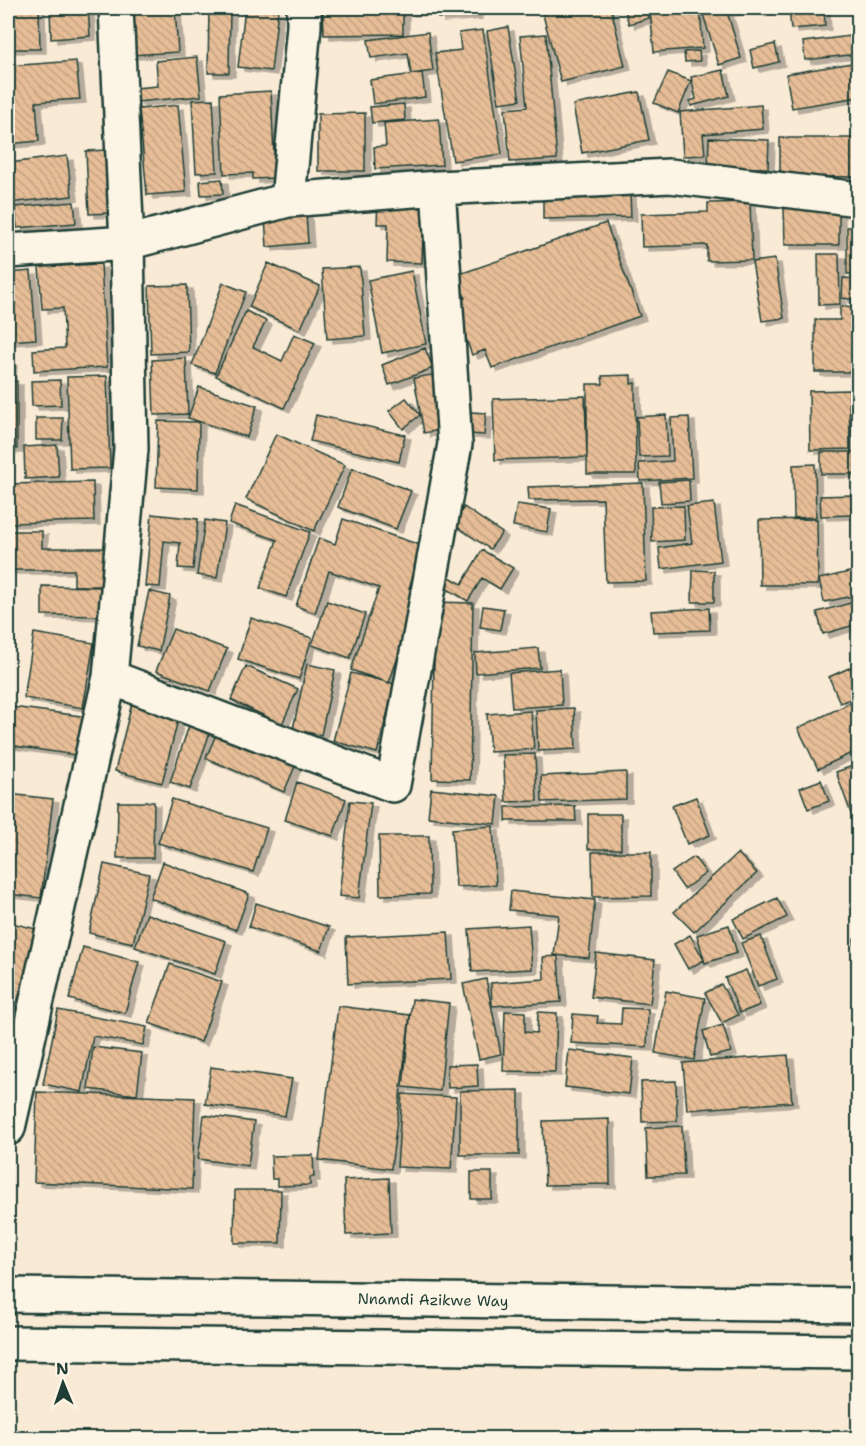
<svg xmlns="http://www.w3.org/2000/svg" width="866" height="1446" font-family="'Shantell Sans',sans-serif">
<defs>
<pattern id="building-back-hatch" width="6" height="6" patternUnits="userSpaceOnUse" patternTransform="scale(1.5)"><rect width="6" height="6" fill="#e6bd96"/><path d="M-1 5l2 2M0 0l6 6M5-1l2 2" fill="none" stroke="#c5a382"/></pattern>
<filter id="shadow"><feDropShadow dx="6" dy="4" stdDeviation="0" flood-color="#0004"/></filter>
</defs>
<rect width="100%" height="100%" fill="#f8ead5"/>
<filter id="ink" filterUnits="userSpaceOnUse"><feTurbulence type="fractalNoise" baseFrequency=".0167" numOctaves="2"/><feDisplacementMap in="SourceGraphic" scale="12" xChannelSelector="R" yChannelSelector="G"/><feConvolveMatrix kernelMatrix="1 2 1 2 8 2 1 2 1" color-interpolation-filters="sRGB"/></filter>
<g filter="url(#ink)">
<path fill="url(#building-back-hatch)" stroke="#1f3d34" stroke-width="1.5" filter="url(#shadow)" d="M8 8H39L40 49H8Z
M50 8H88L90 36 51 39Z
M127 8H175L178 52 131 55Z
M209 8H230L229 73H208Z
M245 8 278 10 271 71 238 67Z
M323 8H403V34L324 35Z
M407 8H427V11L408 12Z
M437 8H476V15L438 18Z
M556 8H611L625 66 561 82 542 11Z
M624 8H646L649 18 629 24Z
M682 8H700L703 48 654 52 650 10Z
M701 8H726L741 58 719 65Z
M728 8H760L728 12Z
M789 8H824L825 26 791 29Z
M508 27 520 100 499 103 487 31Z
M483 30 502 154 453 161 435 53 461 50 459 33Z
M428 32 433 71 411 74 408 53 371 58 368 40Z
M546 34 557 159 510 162 505 109 527 107 520 36Z
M858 35V54L805 60 803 42Z
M775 44 779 62 754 68 750 50Z
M699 51 700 61 685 62 684 52Z
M197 57 201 96 136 102 135 88 158 86 156 61Z
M76 61 80 99 36 102 39 141 8 144V66Z
M858 62V97L792 108 786 74Z
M723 70 729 96 691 106 690 101 696 99 691 77Z
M668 72 691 81 678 113 654 103Z
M422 73 425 97 373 104 370 80Z
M271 91 275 178 253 179V173L224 174 220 94Z
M639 92 649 140 582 153 573 105Z
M213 99 217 172 196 173 192 100Z
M404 104 405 120 372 123 370 107Z
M178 105 186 192 147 195 139 109Z
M761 105 763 129 703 134 705 155 683 156 680 112Z
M365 113V171H318V114Z
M439 119 442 165 375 169 374 147 386 146 384 123Z
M709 138 769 140 768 168 708 167Z
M780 138H858V177L780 176Z
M109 150 112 213 89 214 86 151Z
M67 156 72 196 8 203V163Z
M222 179 223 194 201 195 200 181Z
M630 194 631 217 543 219V195Z
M378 197 424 198 422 263 387 262 388 224H377Z
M74 202 76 223 17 228 15 207Z
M750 202 752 260 707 261V245L642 247 641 214 708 212V203Z
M839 207V245H785L784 208Z
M306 214 308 243 267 247 265 218Z
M606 223 640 316 492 368 485 350 472 355 453 303 465 298 457 275Z
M847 227H858V274H847Z
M818 254H839L840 304 819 305Z
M775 259 784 318 762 321 752 262Z
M268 263 320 286 300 330 249 307Z
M101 264 107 367 34 371 33 350 65 348 63 308 42 309 39 267Z
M360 267 365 336 327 339 322 269Z
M31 271 36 339 8 341V273Z
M412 271 426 344 382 353 368 280Z
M843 278 858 279V300L842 298Z
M223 283 246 292 215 373 192 365Z
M187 285 189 352 151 354 149 286Z
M840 306 858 307V372H815V320H840Z
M246 311 266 321 253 347 282 361 294 334 315 343 284 408 216 376Z
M425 348 433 368 389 385 382 365Z
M186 358 188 414 154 415 152 360Z
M8 362H11L10 375H8Z
M437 374 446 429 424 433 414 378Z
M631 375V384L635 383 636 474H587V384H603L602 376Z
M107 376 110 468 70 469 67 377Z
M60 380 61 405 32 406 31 381Z
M8 381H17V449H8Z
M199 387 257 406 247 437 188 418Z
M849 390 850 449 810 450 809 391Z
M585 396 587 457 495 460 493 399Z
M406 398 420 415 403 429 389 411Z
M471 412 486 413 484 435 469 434Z
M316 415 405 435 399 462 310 441Z
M666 415 668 456 639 457 637 417Z
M689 417 692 478 640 481 639 463 673 461 671 418Z
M36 418H63L62 440H36Z
M158 421 199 422 198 489 156 487Z
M276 434 345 465 314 531 246 499Z
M57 445 59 477 25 479 24 447Z
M821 452H855V474H821Z
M815 464 816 517 794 518 793 465Z
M352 468 411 491 396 529 338 507Z
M689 480 690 501 661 503 659 482Z
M93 482 94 521 8 523V484Z
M643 483 646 581 606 582 603 499 529 500 528 487Z
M852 495V515L821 516 820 496Z
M714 503 721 561 661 569 659 548 692 543 687 506Z
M517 504 551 509 547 532 513 526Z
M235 505 310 532 286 597 260 588 277 540 229 523Z
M684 506 685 540 652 542 651 507Z
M464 507 502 533 490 549 453 524Z
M152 514 198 519 193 569 178 568 180 543 164 541 160 587 145 586Z
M343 519 423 546 409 588 420 592 389 683 351 670 379 588 329 571 315 613 296 606 319 538 335 544Z
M817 519 818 585H760L759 520Z
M205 520 225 523 217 578 197 575Z
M9 531H42V548H104V586H74V570H9Z
M482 550 513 568 500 589 482 578 468 601 442 586 448 576 462 584Z
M693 570 714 571V602H692Z
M858 570V595L824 602 819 579Z
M42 586 103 587 102 616 42 615Z
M149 591 170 596 159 651 137 646Z
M327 601 365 614 350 658 312 645Z
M858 601V624L823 634 817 612Z
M435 602 473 603 470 780 432 779Z
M483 606 504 609 500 630 480 627Z
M709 608 710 630 653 632 651 611Z
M251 618 312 638 299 679 238 659Z
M173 629 227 649 210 691 156 671Z
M34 633 94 643 83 708 24 698Z
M538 648 540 668 476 673 475 653Z
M307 664 335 670 321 735 293 729Z
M858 664V691L856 692 858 696 840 703 829 677Z
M246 666 298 689 282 724 231 700Z
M560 669 562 705 512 708 509 673Z
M351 673 395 684 377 753 333 741Z
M133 699 180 712 162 783 115 771Z
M852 702 858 716V750L818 769 798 728Z
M12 707 88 717 82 756 8 745Z
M574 708 576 749 538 751 536 710Z
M531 711 534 749 490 752 487 714Z
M192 717 213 724 190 789 170 782Z
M218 730 296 764 284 792 206 758Z
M535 754 537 801 506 802 503 755Z
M858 764V833L836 772Z
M626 772V799L542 802 541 776Z
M821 780 829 801 808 809 800 788Z
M297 782 346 799 333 836 285 820Z
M431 789 499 796 496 824 428 817Z
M8 794 53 799 41 898 8 894Z
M696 797 710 835 687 844 672 806Z
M172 799 267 828 253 872 158 843Z
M350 801 371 803 359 898 339 896Z
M118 802H154L153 858H117Z
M575 806 576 821H506V807Z
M588 814H621V849H588Z
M493 826 496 885 456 887 452 829Z
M379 836H429L430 894 380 895Z
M858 845V875L855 846Z
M592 852H651V896L593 897Z
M738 853 757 873 694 932 674 912Z
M694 857 706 873 684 889 672 872Z
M163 862 249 894 236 930 150 898Z
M104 864 149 874 133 943 89 933Z
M511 891 595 900 589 958 554 955 559 915 509 910Z
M777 898 787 917 743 939 733 919Z
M256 903 329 927 321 951 249 927Z
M147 914 226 941 215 974 135 947Z
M8 922 36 929 8 1039Z
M529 925 532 969 472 972 469 929Z
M729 925 737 953 705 963 697 935Z
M448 932 451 979 348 984 346 937Z
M690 935 704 960 688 969 674 944Z
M761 936 777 979 758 986 741 943Z
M854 939H858V979H857Z
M83 947 139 962 125 1013 69 999Z
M596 953 655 960 650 1004 591 997Z
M558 956 561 1002 492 1006 491 983 544 979 543 957Z
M170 964 222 982 201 1042 149 1023Z
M746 970 760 1005 740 1013 725 978Z
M486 979 501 1054 479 1059 463 984Z
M721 984 738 1015 722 1023 705 993Z
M666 991 705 998 694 1060 655 1053Z
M412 999 449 1003 440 1091 403 1087Z
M338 1006 410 1015 391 1169 319 1160Z
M622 1008 648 1009 647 1047 571 1043 573 1014 598 1016 597 1023 621 1024Z
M58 1010 147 1027 143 1045 93 1036 82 1092 43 1084Z
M505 1011 525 1012V1032L537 1033 538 1012 557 1013 555 1072 503 1071Z
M723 1025 731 1052 710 1057 703 1031Z
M93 1047 142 1053 137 1095 88 1089Z
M569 1050 633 1058 629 1094 565 1087Z
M788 1055 792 1102 687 1110 683 1063Z
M477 1064 478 1086 448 1088 447 1065Z
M211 1067 292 1079 285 1116 205 1104Z
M676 1081 677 1121 642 1122 641 1082Z
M519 1090V1155H460V1091Z
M37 1092 195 1098 192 1189 34 1182Z
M402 1094 456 1097 451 1169 397 1167Z
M204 1115 254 1122 248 1166 198 1159Z
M609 1119 610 1184 545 1185 543 1121Z
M682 1126 684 1175 648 1176 646 1128Z
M313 1155 314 1177H310V1185L277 1186V1179H272L271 1156Z
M471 1172H492V1199H471Z
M389 1178 391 1233 346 1235 344 1180Z
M235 1190H281L280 1243H234Z"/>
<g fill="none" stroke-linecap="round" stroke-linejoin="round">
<defs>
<path id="minor" d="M288 200 304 26V8
M8 251 127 243 288 200 438 188 670 176 858 199
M110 677 393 785 455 444 438 188
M8 1128 110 677 131 449 127 243 116 8"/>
<path id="highway" d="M8 1295 858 1305
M8 1343 858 1352"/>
</defs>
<use href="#minor" stroke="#1f3d34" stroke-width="38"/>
<use href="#highway" stroke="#1f3d34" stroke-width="38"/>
<use href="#minor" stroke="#fcf5e5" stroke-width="33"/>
<use href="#highway" stroke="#fcf5e5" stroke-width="33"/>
</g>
</g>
<g text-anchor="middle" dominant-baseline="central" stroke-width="5" stroke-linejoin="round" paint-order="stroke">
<g font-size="15" fill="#1f3d34" stroke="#fcf5e5">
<text transform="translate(433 1300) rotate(1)">Nnamdi Azikwe Way</text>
</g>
</g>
<rect width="866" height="1446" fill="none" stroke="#fcf5e5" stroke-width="30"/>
<rect x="15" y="15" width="836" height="1416" fill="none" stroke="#1f3d34" stroke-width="2" filter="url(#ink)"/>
<g transform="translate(63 1383) rotate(358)" stroke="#fcf5e5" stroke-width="4.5" paint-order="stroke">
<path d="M0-4.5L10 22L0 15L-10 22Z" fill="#1f3d34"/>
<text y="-9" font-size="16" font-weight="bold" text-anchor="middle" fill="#1f3d34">N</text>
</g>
</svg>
